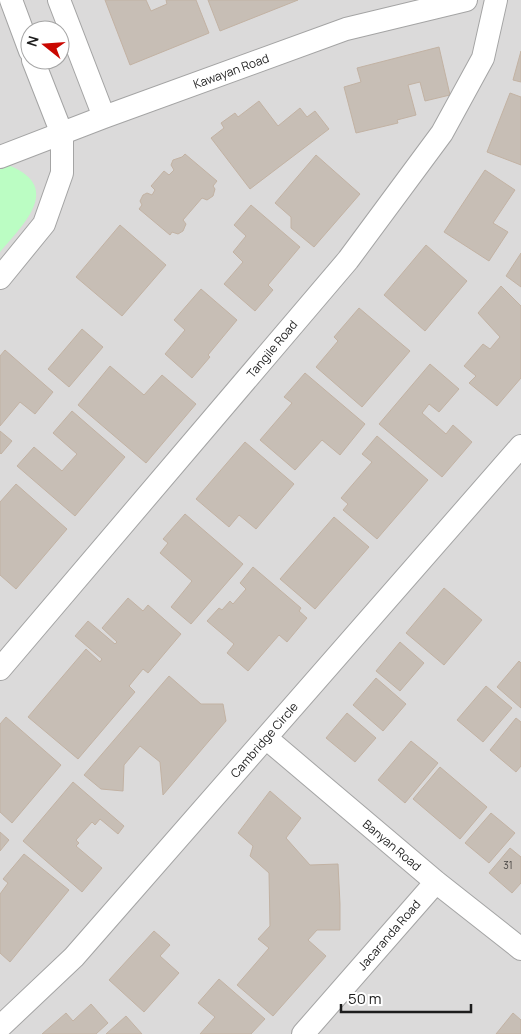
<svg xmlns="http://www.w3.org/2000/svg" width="521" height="1034" font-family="Manrope,sans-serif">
<rect width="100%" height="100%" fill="#efebe2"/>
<path fill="#dbdada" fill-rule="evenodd" d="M0 0H521V1034H0ZM30 30H60V60H30Z"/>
<path fill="#bbfdc3" d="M5 164C64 185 26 222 0 252V165Z"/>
<path fill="#c7beb5" stroke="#c2b2a3" d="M105 0H146L151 11 167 4 166 0H196L209 33 130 65Z
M208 0H298L220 31Z
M439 47 450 95 425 101 420 82 408 85 416 115 397 120 398 123 356 133 344 87 361 82 357 68Z
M521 51V82L513 80Z
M510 93 521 97V165L487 152Z
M259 101 278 126 300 108 307 117 315 111 329 129 250 189 211 138 224 128 221 123 235 113 238 117Z
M185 154 217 181 213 186 215 189 213 196 207 200 202 198 183 220 186 224 183 231 178 234 172 232 170 235 139 209 142 205 140 201 143 195 147 193 152 195 155 190 151 186 164 171 169 175 174 170 171 165 173 160 182 157Z
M316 155 360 194 314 247 291 228V217L275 203Z
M485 170 515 190 493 223 508 232 489 261 444 232Z
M251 205 300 247 268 285 273 290 255 311 224 284 243 262 233 252 246 236 234 225Z
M120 225 166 265 122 316 76 277Z
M426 245 467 281 425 331 384 295Z
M521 253V287L506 276Z
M501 286 521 306V378L497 406 469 383 476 376 464 366 483 344 490 349 500 337 478 313Z
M201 289 237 320 208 355 210 357 192 378 165 354 185 330 174 320Z
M359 308 410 351 362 407 316 367 338 341 334 337Z
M82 329 103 347 69 387 48 369Z
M5 350 53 392 35 414 20 402 0 426V356Z
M430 364 459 389 439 412 429 404 422 413 446 434 453 425 472 442 442 477 379 424Z
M110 366 144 395 162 375 196 404 146 463 78 405Z
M305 373 365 424 340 455 322 440 295 470 260 440 292 403 284 397Z
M72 411 125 457 75 516 17 466 34 447 62 471 77 454 53 433Z
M0 431 12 441 1 454 0 453Z
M377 436 428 480 377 539 343 510 348 504 341 498 372 462 362 454Z
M245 442 294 484 256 529 239 515 229 527 196 499Z
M16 484 67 529 16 589 0 575V502Z
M185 514 243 564 191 624 171 607 192 581 160 553 168 543 163 539Z
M334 517 369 547 315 609 280 579Z
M253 567 301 608 299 611 307 618 287 642 279 635 248 671 227 653 234 644 207 621 219 608 222 610 230 601 233 604 246 589 240 583Z
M444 588 482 620 444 665 406 633Z
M128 598 143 611 148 605 181 634 148 673 143 669 129 686 135 692 78 759 28 717 86 649 100 662 102 659 75 636 88 621 115 644 117 642 102 628Z
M400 642 424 663 400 691 376 671Z
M519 661 521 663V708L497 687Z
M169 676 201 704H223L226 721 163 795 160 762 140 746 124 765 123 791 101 789 84 775Z
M376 678 406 704 383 731 353 705Z
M486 686 512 708 483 742 457 720Z
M347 713 376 738 355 762 326 738Z
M6 717 61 765 12 823 0 812V724Z
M516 718 521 722V766L516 772 490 750Z
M411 741 438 763 405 803 378 780Z
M440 767 487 807 460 839 413 799Z
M73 782 124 826 118 834 100 819 95 825 92 822 76 840 79 843 76 846 102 868 82 892 23 841Z
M270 791 301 818 286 838 310 865 338 864 340 904V930H317L308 940 326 956 273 1016 237 985 269 948 258 939 270 926 269 873 250 856 253 846 238 833Z
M491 813 515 833 489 863 465 843Z
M0 832 9 840 0 851Z
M510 848 521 857V883L512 893 489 873Z
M24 854 69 890 10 962 0 953V894L8 883 3 879Z
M154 931 170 945 160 956 179 973 144 1012 109 980Z
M219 979 265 1019 251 1034H200L215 1017 198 1003Z
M91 1004 108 1023 96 1034H42L66 1013 73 1021Z
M513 1013 521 1020V1034H496Z
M126 1016 142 1034H106Z"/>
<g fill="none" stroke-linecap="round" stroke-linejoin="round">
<defs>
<path id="minor" d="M11 0 30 51
M59 0 104 117
M0 157 104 117 346 29 466 0
M0 278 44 224 62 173V134L33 60
M0 669 348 260 442 133 483 58 496 0
M266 738 436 882 521 949
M0 1027 74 957 521 446
M303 1034 436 882"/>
</defs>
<use href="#minor" stroke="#a4a4a4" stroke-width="24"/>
<use href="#minor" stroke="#fff" stroke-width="22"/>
</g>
<g text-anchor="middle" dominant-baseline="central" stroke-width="5" stroke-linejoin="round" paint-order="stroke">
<g font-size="10" fill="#484543">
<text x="508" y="865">31</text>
</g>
<g font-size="12" fill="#1d1d1d" stroke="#fff">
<text transform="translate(231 71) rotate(-20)">Kawayan Road</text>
<text transform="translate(272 349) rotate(-50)">Tangile Road</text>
<text transform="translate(264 740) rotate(-49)">Cambridge Circle</text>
<text transform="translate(392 845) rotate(40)">Banyan Road</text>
<text transform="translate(389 935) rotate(-49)">Jacaranda Road</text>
</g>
</g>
<g transform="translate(45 45) rotate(287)"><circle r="24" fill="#ffffff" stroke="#a5a5a5"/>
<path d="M0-4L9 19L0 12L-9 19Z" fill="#ca0700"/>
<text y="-8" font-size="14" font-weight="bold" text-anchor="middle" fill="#1d1d1d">N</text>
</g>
<path d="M341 1004v8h130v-8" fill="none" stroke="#1d1d1d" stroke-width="2.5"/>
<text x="348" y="1004" font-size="15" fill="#1d1d1d" stroke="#ffffff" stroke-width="4" paint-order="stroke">50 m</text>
</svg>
